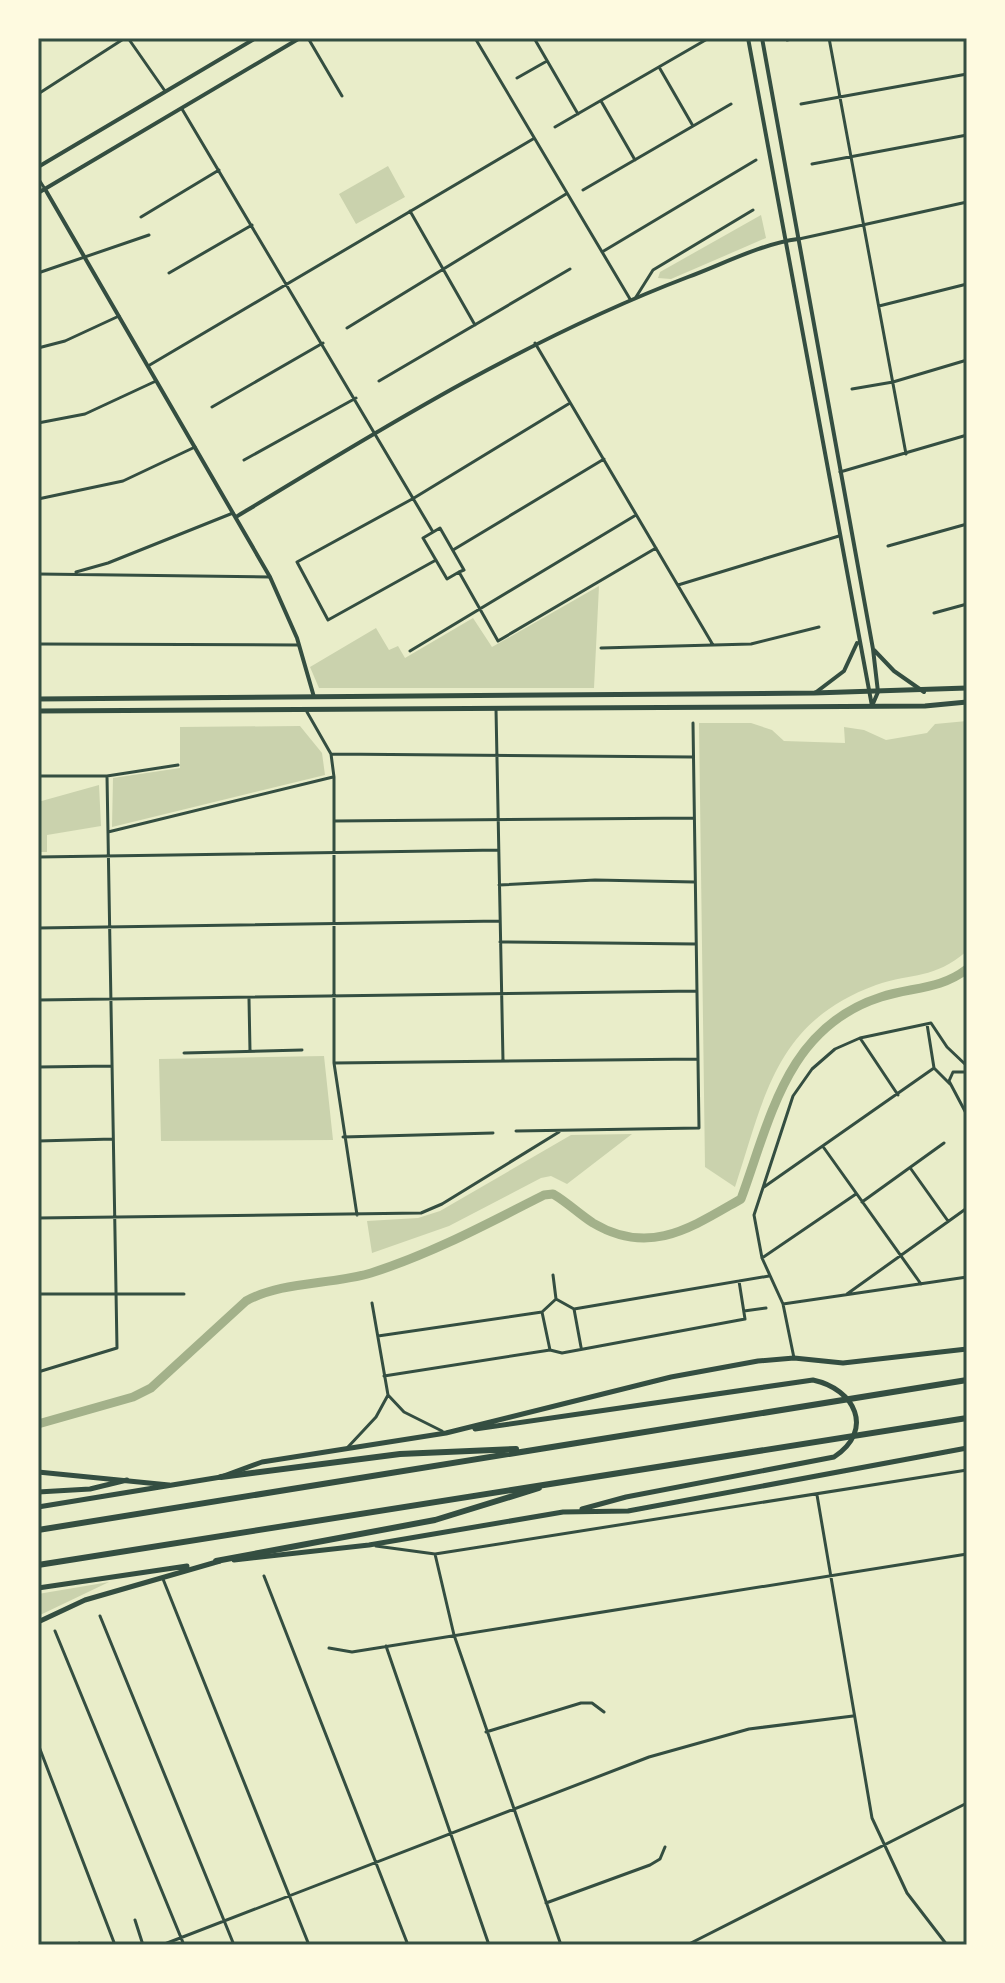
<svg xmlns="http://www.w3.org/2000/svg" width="1005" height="1983" font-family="'DejaVu Sans',sans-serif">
<rect width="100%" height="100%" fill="#e9edc9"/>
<path fill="#cad2ad" d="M388 166 405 197 356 224 339 194Z
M761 215 766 238 671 279 658 278 660 272Z
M599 586 594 688H319L310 667 376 628 389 650 398 646 405 658 473 618 492 647Z
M967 721V951C933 980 914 972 876 985 775 1022 765 1096 735 1187L705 1167 699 723H751L772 730 784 741 845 743 844 727 864 730 886 740 927 733 935 724Z
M300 726 322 753 325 775 112 827 113 778 180 768V727Z
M99 785 101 826 47 835V852H38V802Z
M324 1056 333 1140 161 1141 159 1059Z
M632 1134 567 1184 551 1176 541 1178 449 1226 372 1253 367 1221 418 1218 440 1211 571 1135Z
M109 1582 38 1616V1594Z"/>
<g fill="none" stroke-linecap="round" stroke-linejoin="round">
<path stroke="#a3b18a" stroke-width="9" d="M38 1424 133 1397 151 1388 246 1301C282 1281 331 1285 371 1273 431 1254 487 1224 544 1195L553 1194C567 1202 579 1214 593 1223 650 1257 692 1227 741 1199 771 1117 787 1027 881 997 911 987 940 990 967 969"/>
<path stroke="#344e41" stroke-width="3" d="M128 38 165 91
M308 38 342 96
M475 38 630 299
M534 38 578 114
M829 38 906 454
M38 39 40 38
M787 40 796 38
M659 67 693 126
M517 78 547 61
M38 94 125 38
M601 101 635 160
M801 104 967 74
M182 109 433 532
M555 127 709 38
M812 164 967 135
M38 178 45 189
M583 190 731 104
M410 211 475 325
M141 217 219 170
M799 239 967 202
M602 252 756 160
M38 273 149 235
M169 273 252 225
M636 297 653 270 753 210
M879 306 967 284
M347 328 566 194
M535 343 713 645
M38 348 65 341 119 316
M148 366 533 139
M379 381 570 269
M852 389 893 382 967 360
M212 407 323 343
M38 423 85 414 156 381
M244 460 356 398
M840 472 967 435
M38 499 123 481 195 447
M888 546 967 524
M453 550 604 459
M436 560 328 620 297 562 414 498 570 403
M76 572 108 563 233 513
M459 572 447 579 423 538 440 528 464 570 459 572 498 641 656 548
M38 574 270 577
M678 585 839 536
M934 613 967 604
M38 644 298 645
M601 648 751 644 819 627
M410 651 636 515
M496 709 503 1061
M307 712 331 754 334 777V1063L357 1215
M331 754 693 757
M38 776H107L178 765
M334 821 694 818
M108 832 333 777
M38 857 499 850
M499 885 595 880 695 882
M38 928 500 921
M500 942 696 944
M249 999 250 1051
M38 1000 697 991
M927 1024 934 1068 950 1084
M860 1038 898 1095
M184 1053 302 1050
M334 1063 698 1059
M38 1067 112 1066
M967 1072H953L949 1081 967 1115
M516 1131 699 1128 693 723
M343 1137 493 1133
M38 1141 113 1139
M824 1148 921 1284
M911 1169 948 1221
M764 1187 934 1068
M862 1202 944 1143
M38 1218 421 1213 442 1204 559 1132
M762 1258 856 1194
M553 1275 556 1299
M38 1294H184
M847 1294 967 1208
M372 1303 388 1395 404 1412 442 1431
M783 1304 967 1277
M574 1309 581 1347
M744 1311 766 1308
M542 1312 550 1350
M378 1336 542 1312 556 1299 574 1309 769 1276
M794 1358 783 1304 762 1258 754 1215 793 1096 812 1069 835 1049 860 1038 931 1023 947 1047 967 1066
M38 1372 117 1348 107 776
M384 1376 550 1350 562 1353 745 1319 739 1281
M348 1447 376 1417 388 1395
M817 1495 872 1818 907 1893 947 1945
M376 1546 435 1554 967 1470
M435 1554 454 1635 561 1945
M264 1576 408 1945
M163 1579 309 1945
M100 1616 234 1945
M55 1631 184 1945
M386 1646 489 1945
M329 1648 352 1652 967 1554
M486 1732 581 1703H592L604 1712
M38 1744 115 1945
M546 1903 650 1865 660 1859 665 1847
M135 1920 143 1945
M79 1943 80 1945
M162 1945 649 1757 749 1729 853 1716
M687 1945 967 1803"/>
<path stroke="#344e41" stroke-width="4" d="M748 38 872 706
M762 38 873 649 878 692 872 706
M38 167 256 38
M45 189 270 577 297 638 314 697
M38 193 300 38
M236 517C382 428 528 338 688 277 723 264 761 244 798 239
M874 650 894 671 924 692
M815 693 844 671 857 643"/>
<path stroke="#344e41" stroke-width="5" d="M38 699 814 693 967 688
M38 711 925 706 967 702
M475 1429 813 1380C855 1389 875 1430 834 1457L626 1497 582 1509
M38 1472 169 1485
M38 1492 90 1489 127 1480
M38 1507 221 1477 262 1462 446 1433 671 1377 758 1361 794 1358 843 1363 967 1349
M234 1560 369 1545 563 1512 628 1511 967 1448
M38 1588 187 1566
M38 1622 85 1600 220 1561"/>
<path stroke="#344e41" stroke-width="6" d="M221 1477 400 1454 516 1449
M38 1530 967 1380
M216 1561 435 1520 539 1488
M38 1565 967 1418"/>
</g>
<rect width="1005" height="1983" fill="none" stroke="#fefae0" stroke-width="80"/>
<rect x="40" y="40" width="925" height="1903" fill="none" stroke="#344e41" stroke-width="3"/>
</svg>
